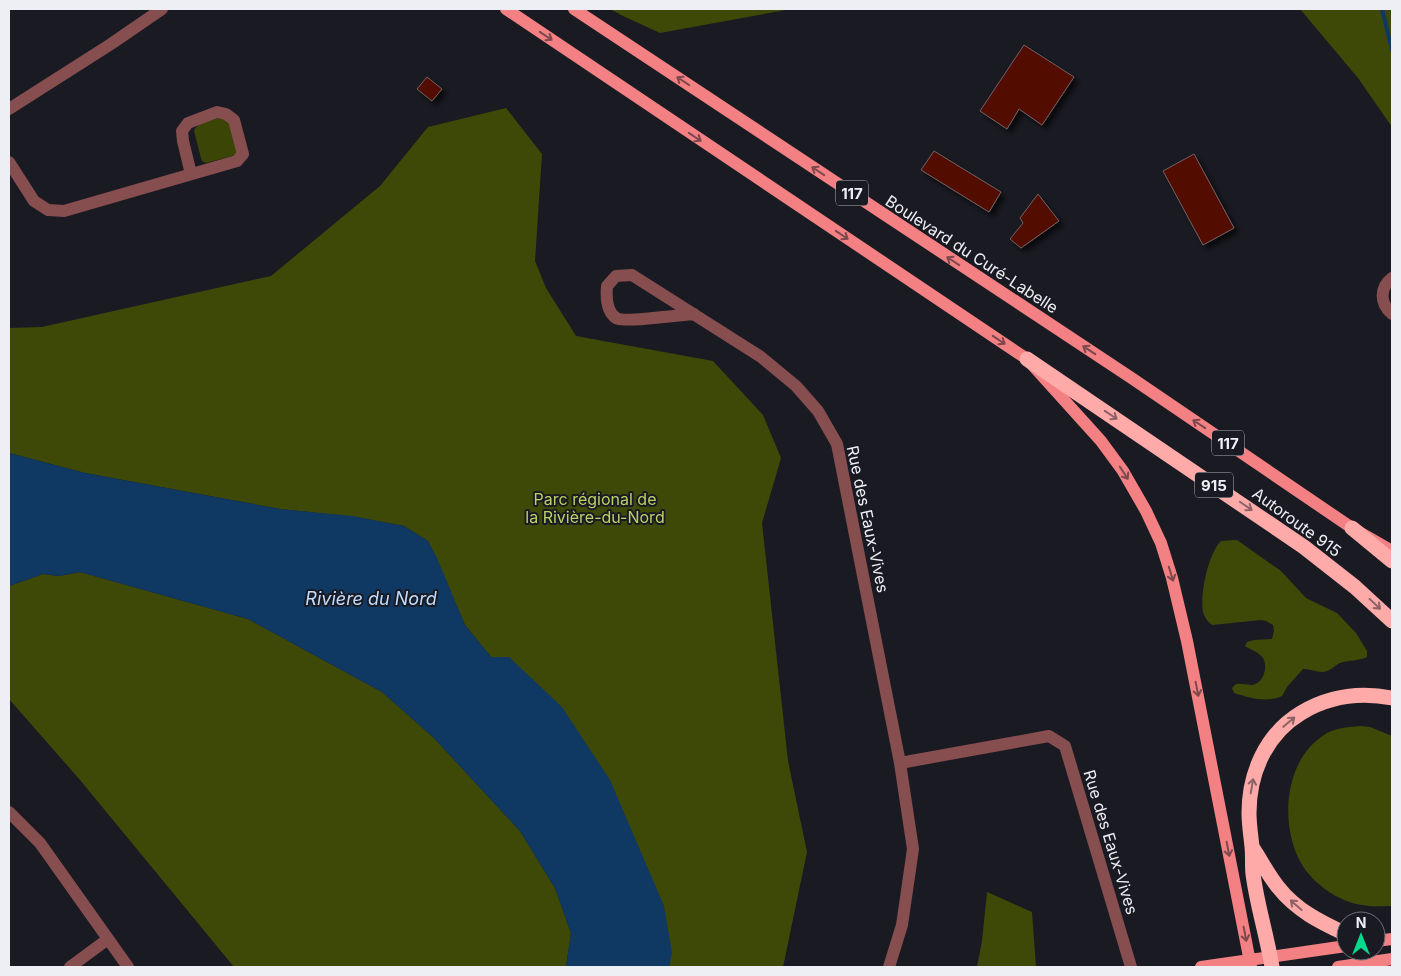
<svg xmlns="http://www.w3.org/2000/svg" width="1401" height="976" font-family="Inter,sans-serif">
<defs>
<filter id="shadow"><feDropShadow dx="4.5" dy="4.5" stdDeviation="2.5" flood-color="#0009"/></filter>
</defs>
<rect width="100%" height="100%" fill="#1a1a23"/>
<path fill="#3a4506" d="M219 118 227 119 239 149 236 155 206 163 202 161 201 158 194 131C197 122 211 121 219 118Z"/>
<path fill="#3e4907" d="M610 9H791L660 33 621 15Z
M1300 9H1392V127L1358 78Z
M506 108 542 154 535 261 546 288 576 336 713 361 763 415 781 458 762 523 788 761 807 852 783 967H669L671 953 509 657H491L465 625 428 541 404 526 356 517 280 509 85 473 9 453V328L42 327 271 276 380 186 428 127Z
M1237 540 1281 571 1306 598 1337 613 1356 633 1367 651V657C1359 661 1349 660 1340 663 1334 666 1329 672 1322 672 1316 672 1311 669 1303 669L1287 687 1282 696C1267 703 1250 698 1234 693L1232 688 1236 684C1242 683 1248 685 1253 685 1264 683 1268 666 1263 658 1259 652 1251 650 1245 646L1247 642 1254 640 1272 639 1274 631 1273 625 1266 621 1261 620 1212 625C1208 622 1205 618 1203 612 1200 594 1208 554 1221 541Z
M80 572 248 619 382 692 433 737 520 831 555 888 571 933 566 967H234L80 780 9 699V586L43 574 59 576Z
M1360 726 1370 727 1392 736V906C1382 906 1372 907 1362 905 1339 902 1312 883 1301 863 1279 823 1284 758 1327 733 1337 728 1349 727 1360 726Z
M987 892 1032 912 1036 967H977L982 941Z"/>
<path fill="#0f3862" d="M9 453 85 473 280 509 352 516 404 526 428 541 437 558 465 625 491 657H509L562 707 610 780 664 906 672 953 669 967H566L571 933 555 888 520 831 433 737 382 692 248 619 80 572 59 576 43 574 9 586Z"/>
<g fill="none" stroke-linecap="round" stroke-linejoin="round">
<path stroke="#0f3862" stroke-width="4" d="M1382 9 1392 50"/>
</g>
<path fill="#530904" stroke="#716360" filter="url(#shadow)" d="M1024 45 1074 77 1042 125 1019 109 1007 129 980 111Z
M427 77 442 89 432 101 417 89Z
M934 151 1001 192 989 212 921 170Z
M1194 154 1234 228 1203 245 1163 171Z
M1038 194 1059 221 1021 248 1010 239 1023 223 1020 218Z"/>
<g fill="none" stroke-linecap="round" stroke-linejoin="round">
<path stroke="#864e4f" stroke-width="12" d="M9 109 111 44 162 9
M9 162 34 201 48 210 64 211 237 161 243 154 234 120 226 114 217 112 188 123 182 131 183 141 191 174
M1392 278C1379 288 1380 304 1392 314
M694 314C680 315 623 323 616 318 606 311 606 297 607 286L616 276 632 275 761 357 796 386 818 411 837 444 900 763 913 849 902 925 889 967
M900 763 1049 736 1065 746 1131 967
M9 812 40 843 128 967
M70 967 108 939"/>
<path stroke="#f38082" stroke-width="12" d="M506 9 1027 359 1101 441 1123 471 1146 511 1161 543 1172 578 1187 641 1251 967
M574 9 1130 377 1352 528 1392 551
M1376 941 1392 939
M1201 967 1346 946
M1338 967 1392 959"/>
<path stroke="#feaaa9" stroke-width="15" d="M1027 359 1304 547 1355 587 1392 621
M1352 528 1392 561
M1252 847C1261 860 1268 875 1278 887 1296 910 1320 922 1346 934
M1272 967C1267 936 1257 905 1253 874 1252 865 1253 856 1252 847 1251 836 1249 825 1249 813 1249 773 1266 734 1301 713 1329 696 1360 692 1392 698"/>
</g>
<defs><path id="oneway-shaft" d="M-6 0H5M1.5-3L5.5 0L1.5 3" fill="none" stroke-width="1.6" stroke-linecap="round" stroke-linejoin="round" transform="scale(1.25)"/></defs>
<g stroke="#7c484e">
<use href="#oneway-shaft" transform="translate(546 36) rotate(34)"/>
<use href="#oneway-shaft" transform="translate(683 81) rotate(-146)"/>
<use href="#oneway-shaft" transform="translate(695 137) rotate(34)"/>
<use href="#oneway-shaft" transform="translate(818 171) rotate(-146)"/>
<use href="#oneway-shaft" transform="translate(842 235) rotate(34)"/>
<use href="#oneway-shaft" transform="translate(953 261) rotate(-146)"/>
<use href="#oneway-shaft" transform="translate(999 340) rotate(34)"/>
<use href="#oneway-shaft" transform="translate(1089 350) rotate(-147)"/>
<use href="#oneway-shaft" transform="translate(1199 424) rotate(-146)"/>
<use href="#oneway-shaft" transform="translate(1124 473) rotate(57)"/>
<use href="#oneway-shaft" transform="translate(1171 574) rotate(73)"/>
<use href="#oneway-shaft" transform="translate(1197 689) rotate(79)"/>
<use href="#oneway-shaft" transform="translate(1228 849) rotate(79)"/>
<use href="#oneway-shaft" transform="translate(1245 934) rotate(79)"/>
</g>
<g stroke="#8c6266">
<use href="#oneway-shaft" transform="translate(1111 415) rotate(34)"/>
<use href="#oneway-shaft" transform="translate(1246 506) rotate(35)"/>
<use href="#oneway-shaft" transform="translate(1375 604) rotate(43)"/>
<use href="#oneway-shaft" transform="translate(1289 722) rotate(-40)"/>
<use href="#oneway-shaft" transform="translate(1252 786) rotate(-80)"/>
<use href="#oneway-shaft" transform="translate(1296 905) rotate(-139)"/>
</g>
<g text-anchor="middle" dominant-baseline="central" stroke-width="4" stroke-linejoin="round" paint-order="stroke">
<g fill="#1a1a23" stroke="#aeaeb6" stroke-width="1">
<rect x="836" y="180.5" width="32" height="25" rx="4"/>
<rect x="1212" y="430.5" width="32" height="25" rx="4"/>
<rect x="1195" y="472.5" width="38" height="25" rx="4"/>
</g>
<g font-size="15" font-weight="bold" fill="#eeeef5">
<text x="852" y="193">117</text>
<text x="1228" y="443">117</text>
<text x="1214" y="485">915</text>
</g>
<g font-size="16" fill="#eeeef5" stroke="#1a1a23">
<text transform="translate(972 254) rotate(33)">Boulevard du Curé-Labelle</text>
<text transform="translate(868 519) rotate(78)">Rue des Eaux-Vives</text>
<text transform="translate(1297 522) rotate(36)">Autoroute 915</text>
<text transform="translate(1111 842) rotate(73)">Rue des Eaux-Vives</text>
</g>
<g font-size="16" fill="#bbd165" stroke="#1a1a23">
<text x="595" y="499">Parc régional de<tspan x="595" dy="18">la Rivière-du-Nord</tspan></text>
</g>
<g font-size="18" font-style="italic" fill="#c0ddfe" stroke="#1a1a23">
<text x="371" y="598">Rivière du Nord</text>
</g>
</g>
<rect width="1401" height="976" fill="none" stroke="#eeeef5" stroke-width="20"/>
<g transform="translate(1361 936)"><circle r="24" fill="#1a1a23" stroke="#6f6f77"/>
<path d="M0-4L9 19L0 12L-9 19Z" fill="#01d98c"/>
<text y="-8" font-size="14" font-weight="bold" text-anchor="middle" fill="#eeeef5">N</text>
</g>
</svg>
